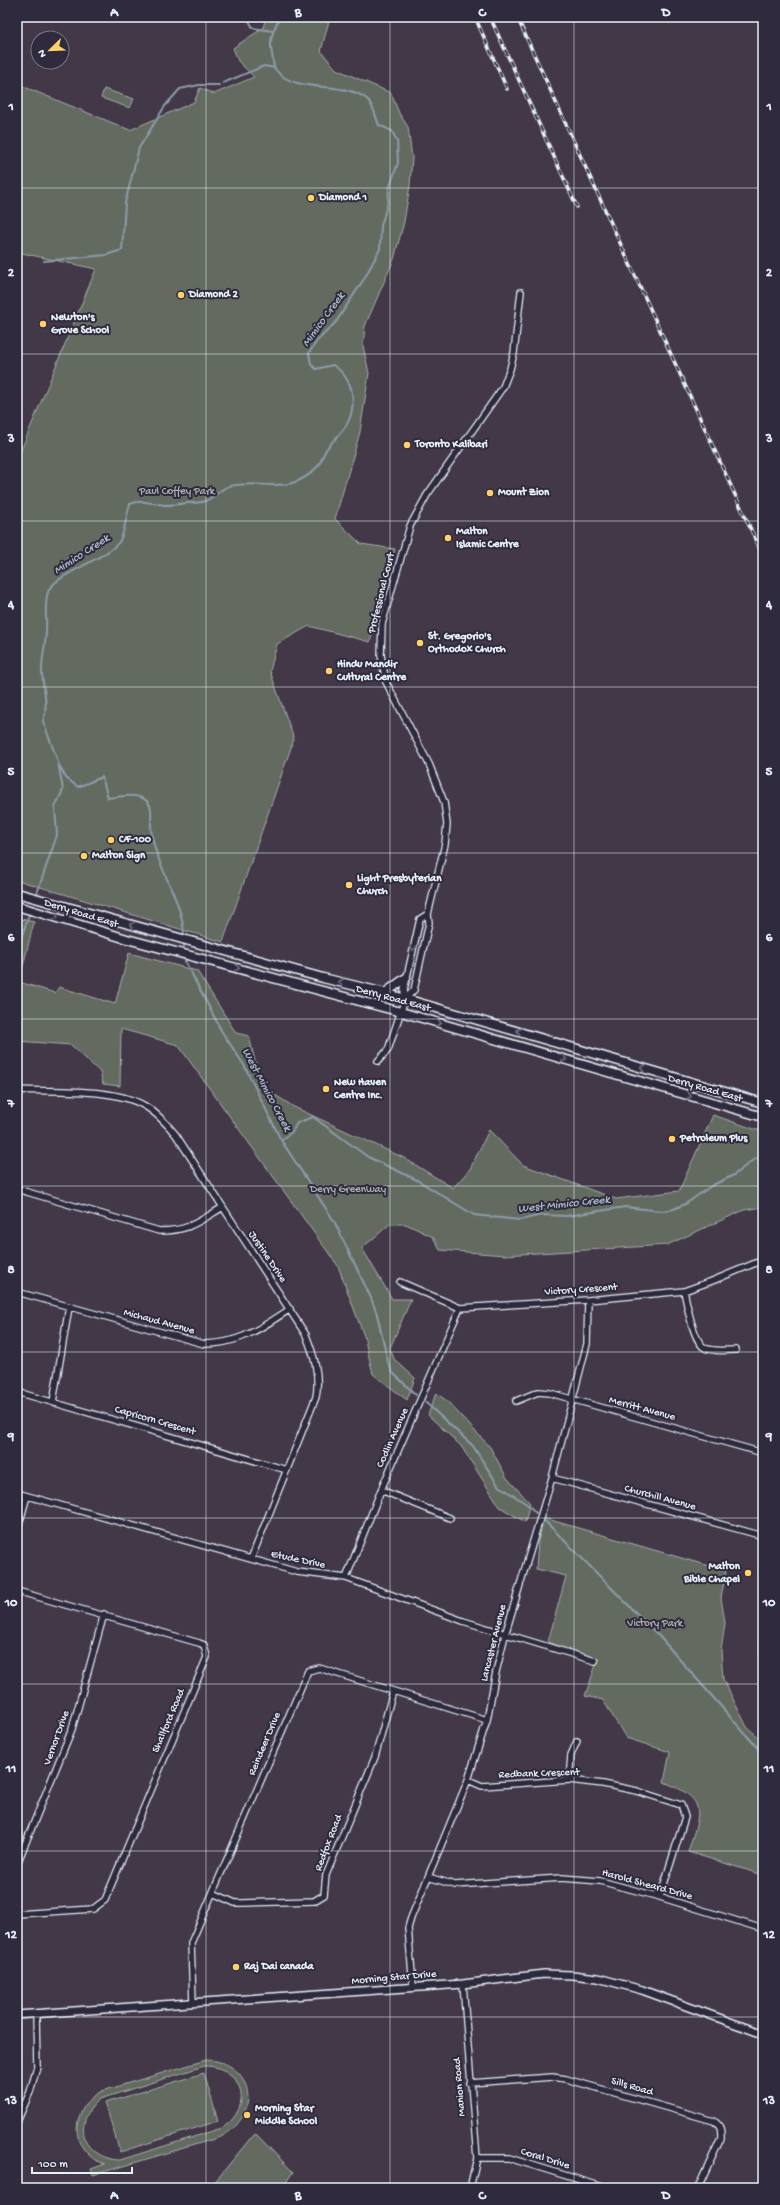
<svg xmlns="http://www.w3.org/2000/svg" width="780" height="2205" font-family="'Gochi Hand',sans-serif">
<rect width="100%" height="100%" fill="#423848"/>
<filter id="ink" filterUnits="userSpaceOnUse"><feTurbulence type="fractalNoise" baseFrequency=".025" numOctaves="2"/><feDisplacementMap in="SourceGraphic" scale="8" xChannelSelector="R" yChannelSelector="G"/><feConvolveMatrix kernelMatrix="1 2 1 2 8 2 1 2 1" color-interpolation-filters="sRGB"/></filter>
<g filter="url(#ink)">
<path fill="#646b5f" stroke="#a6aeac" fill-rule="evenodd" d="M266 17H330L321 51 336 69 391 93 399 113 408 127 412 158 410 185 404 222 394 259 365 326 363 346 369 373 360 432 335 519 361 544 395 549 370 642 309 626 277 644 270 671 294 739 223 942 17 880V460L96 269 17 252V84L130 130 194 102 200 88 214 94 254 77 238 61 233 48 263 28Z
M104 89 134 99 130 108 101 98Z
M17 918 34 922 19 982 55 993 59 987 115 1004 129 953 197 971 236 1033 249 1036 261 1086 294 1107 404 1158 453 1188 470 1169 489 1130 523 1165 616 1199 679 1191 713 1115 763 1132V1207L744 1210 667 1245 505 1255 440 1250 433 1237 406 1224H390L362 1248 392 1299H411L390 1348 394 1359 415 1378 407 1400 373 1374 364 1336 338 1266 178 1045 121 1029 120 1086 103 1084 100 1072 71 1045 17 1041Z
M436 1393 447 1401 490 1447 507 1478 530 1503 525 1522 500 1507 461 1446 428 1415Z
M544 1518 726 1571 721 1598 725 1623 721 1651 723 1679 747 1727 763 1741V1875L688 1852C700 1812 709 1800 664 1782L670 1752 626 1738 603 1700 585 1696 597 1662 548 1642 566 1576 536 1569 538 1542Z
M206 2060C254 2061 263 2114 221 2137L93 2175 91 2169 105 2164C100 2162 93 2160 89 2155 67 2135 78 2103 102 2091ZM204 2066C243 2066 255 2107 222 2128L120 2160C82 2159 71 2123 100 2099Z
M204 2073 218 2121 120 2152 105 2103Z
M256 2134 293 2172 282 2188H218L214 2183 253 2135Z"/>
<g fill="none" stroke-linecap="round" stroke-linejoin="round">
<path stroke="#8c9cac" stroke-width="2" d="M247 17 253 28 273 31
M223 83 264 66 275 68
M44 261 106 255 122 250 125 203 139 148 165 106 180 89 199 85H219
M59 765 66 778 78 787 102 777 108 798C119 797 134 793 144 799 155 805 150 819 151 829 155 867 183 898 184 936
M36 896 57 835 55 807 63 790 58 762 43 721C49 706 43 689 42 673 41 659 46 645 46 631 47 618 44 604 48 592 54 574 105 560 119 542 124 536 127 512 130 504 143 499 152 504 165 505 172 505 180 504 187 503 192 503 200 503 205 501 215 498 220 488 230 486 264 479 291 497 318 466 323 460 323 452 328 447 338 435 350 426 352 409 355 391 348 375 333 365L316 369 311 364 309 353 317 341 336 322 364 279 380 249 381 226 388 202 389 189 398 163 397 141 392 131 379 125C376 118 373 105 368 100 345 79 295 96 275 69 273 66 273 59 272 54 269 41 273 28 281 17
M184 943V952
M17 950 30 912
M185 957V961L222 1032 244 1065 281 1140 334 1221 371 1298 377 1314 388 1362 392 1372 416 1395
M281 1140 292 1132 297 1123 313 1117 368 1157 417 1180 474 1215 520 1220 542 1215 567 1216 625 1207 662 1211 674 1209 687 1203 711 1186 734 1175 753 1160 763 1156
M425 1402 473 1446 498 1485 528 1505 536 1513
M545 1521 658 1635 763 1754"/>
<defs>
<path id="minor" d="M405 999 404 990 420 919 428 914
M378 1061 388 1050 405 999 414 990 429 923 428 914 445 844 447 824 444 802 429 764 386 682 381 655 382 624 410 526 427 495 503 387 510 369 514 353 521 292
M17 1090C54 1092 113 1087 145 1106 157 1113 167 1124 176 1135L306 1335C314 1355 320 1375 316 1397L251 1559
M17 1189 159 1231C189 1231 198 1222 223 1207
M400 1282 460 1308 588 1300 684 1291 712 1281 763 1260
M684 1291C687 1304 693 1342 705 1348 713 1352 726 1350 736 1350
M17 1292 204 1344C240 1344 261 1328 290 1309
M17 1392 287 1470
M516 1401 538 1392 550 1393 763 1453
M53 1402 69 1307
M552 1478 763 1536
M381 1490 450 1518
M17 1493 297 1572 346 1578 463 1621 595 1661
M17 1532 27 1496
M346 1578 381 1490 460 1308
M17 1591 199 1643 204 1645 207 1657 105 1900 93 1909 17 1914
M763 1639V1652
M468 1780 482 1786 569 1780 603 1784 637 1791 681 1805 685 1817 660 1897
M569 1780 571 1755 577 1741
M17 1864 72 1729 104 1614
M428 1877 455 1885 562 1878 600 1881 660 1897 763 1929
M213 1893 235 1903H242L314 1901 324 1895 326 1875 375 1757 393 1691
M463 1984 477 2158 470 2188
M413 1986 408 1928 411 1918 468 1780 487 1720 496 1672 505 1635 552 1478 587 1344 588 1300
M193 2003 191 1943 308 1671 319 1668 487 1720
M470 2083 553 2077 566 2079 714 2121C721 2126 721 2130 721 2138L698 2188
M17 2122 30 2092 37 2067 36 2014
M477 2158H509L606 2188"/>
<path id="tertiary" d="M17 2015 463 1984 544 1974 572 1975 598 1978 642 1990 763 2034"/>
<path id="secondary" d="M17 893 323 978 385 993 763 1103
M17 906 127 939 401 1012 763 1117
M385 993 406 978"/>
</defs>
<use href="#minor" stroke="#e8f1f8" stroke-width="8"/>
<use href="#tertiary" stroke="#e8f1f8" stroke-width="10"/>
<use href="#secondary" stroke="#e8f1f8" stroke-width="11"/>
<use href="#minor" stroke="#2f2a3d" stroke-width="5.5"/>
<use href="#tertiary" stroke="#2f2a3d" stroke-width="7"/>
<use href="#secondary" stroke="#2f2a3d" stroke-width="8"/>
<defs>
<path id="rail" d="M475 17 507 89
M490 17 577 207
M517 17 763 556"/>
</defs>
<use href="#rail" stroke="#e8f1f8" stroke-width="3.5"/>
<use href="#rail" stroke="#2f2a3d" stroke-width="2" stroke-dasharray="6" stroke-linecap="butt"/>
</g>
<defs><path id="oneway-chevron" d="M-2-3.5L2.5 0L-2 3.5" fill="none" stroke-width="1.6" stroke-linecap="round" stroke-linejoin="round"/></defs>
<g stroke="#70707e">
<use href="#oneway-chevron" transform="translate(56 917) rotate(17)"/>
<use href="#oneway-chevron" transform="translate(132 925) rotate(-165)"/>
<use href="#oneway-chevron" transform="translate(413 948) rotate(103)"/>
<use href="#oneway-chevron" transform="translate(237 968) rotate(15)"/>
<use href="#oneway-chevron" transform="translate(341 982) rotate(-166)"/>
<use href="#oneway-chevron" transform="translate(439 1023) rotate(16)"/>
<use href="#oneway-chevron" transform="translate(519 1031) rotate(-164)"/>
<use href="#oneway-chevron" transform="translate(564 1059) rotate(16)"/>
<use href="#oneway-chevron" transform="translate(643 1068) rotate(-163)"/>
<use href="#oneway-chevron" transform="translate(689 1096) rotate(16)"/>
</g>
</g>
<path fill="none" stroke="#e8f1f8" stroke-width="1" stroke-opacity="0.55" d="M206 17V2188M390 17V2188M574 17V2188M17 188H763M17 354H763M17 521H763M17 687H763M17 853H763M17 1019H763M17 1186H763M17 1352H763M17 1518H763M17 1684H763M17 1851H763M17 2017H763"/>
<g fill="#ffd166" stroke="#2f2a3d" stroke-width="1.5">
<circle cx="311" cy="198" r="4"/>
<circle cx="181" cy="295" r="4"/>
<circle cx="43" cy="324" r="4"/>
<circle cx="407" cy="445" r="4"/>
<circle cx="490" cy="493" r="4"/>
<circle cx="448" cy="538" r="4"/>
<circle cx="420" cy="643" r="4"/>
<circle cx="329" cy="671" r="4"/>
<circle cx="111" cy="840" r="4"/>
<circle cx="84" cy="856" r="4"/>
<circle cx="349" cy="885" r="4"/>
<circle cx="326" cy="1089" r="4"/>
<circle cx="672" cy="1139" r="4"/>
<circle cx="748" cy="1573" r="4"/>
<circle cx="236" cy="1967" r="4"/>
<circle cx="247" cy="2115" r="4"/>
</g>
<g text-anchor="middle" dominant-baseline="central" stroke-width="4" stroke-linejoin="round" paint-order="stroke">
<g font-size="11" font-weight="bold" fill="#e8f1f8" stroke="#2f2a3d" text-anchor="start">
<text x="319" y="198">Diamond 1</text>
<text x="189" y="295">Diamond 2</text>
<text x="51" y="318">Newton's<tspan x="51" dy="13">Grove School</tspan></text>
<text x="415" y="445">Toronto Kalibari</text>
<text x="498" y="493">Mount Zion</text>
<text x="456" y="532">Malton<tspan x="456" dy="13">Islamic Centre</tspan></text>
<text x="428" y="637">St. Gregorio's<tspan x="428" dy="13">Orthodox Church</tspan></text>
<text x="337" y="665">Hindu Mandir<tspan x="337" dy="13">Cultural Centre</tspan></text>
<text x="119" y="840">CF-100</text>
<text x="92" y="856">Malton Sign</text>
<text x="357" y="879">Light Presbyterian<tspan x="357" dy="13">Church</tspan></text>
<text x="334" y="1083">New Haven<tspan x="334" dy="13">Centre Inc.</tspan></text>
<text x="680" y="1139">Petroleum Plus</text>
<text x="740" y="1567" text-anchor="end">Malton<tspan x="740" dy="13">Bible Chapel</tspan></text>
<text x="244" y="1967">Raj Dai canada</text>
<text x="255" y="2109">Morning Star<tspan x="255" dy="13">Middle School</tspan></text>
</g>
<g font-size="11" fill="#adb5b3" stroke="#2f2a3d">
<text x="177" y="492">Paul Coffey Park</text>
<text x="348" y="1190">Derry Greenway</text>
<text x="655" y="1624">Victory Park</text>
</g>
<g font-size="11" fill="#e8f1f8" stroke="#2f2a3d">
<text transform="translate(382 593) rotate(-76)">Professional Court</text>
<text transform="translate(81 914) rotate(17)">Derry Road East</text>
<text transform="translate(393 999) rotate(15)">Derry Road East</text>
<text transform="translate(705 1089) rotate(16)">Derry Road East</text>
<text transform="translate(267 1257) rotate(56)">Justine Drive</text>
<text transform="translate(581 1290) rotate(-4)">Victory Crescent</text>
<text transform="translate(159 1322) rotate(15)">Michaud Avenue</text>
<text transform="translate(642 1409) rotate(15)">Merritt Avenue</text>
<text transform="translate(155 1421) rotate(16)">Capricorn Crescent</text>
<text transform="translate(393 1438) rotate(-66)">Codlin Avenue</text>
<text transform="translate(660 1498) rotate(15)">Churchill Avenue</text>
<text transform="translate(298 1560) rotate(12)">Etude Drive</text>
<text transform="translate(494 1643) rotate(-76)">Lancaster Avenue</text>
<text transform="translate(169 1721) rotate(-67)">Shallford Road</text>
<text transform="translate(57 1738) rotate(-70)">Vernor Drive</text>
<text transform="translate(265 1744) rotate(-67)">Reindeer Drive</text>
<text transform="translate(539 1774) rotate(-2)">Redbank Crescent</text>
<text transform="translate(329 1843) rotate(-69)">Redfox Road</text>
<text transform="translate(647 1885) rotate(15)">Harold Sheard Drive</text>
<text transform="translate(394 1978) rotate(-5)">Morning Star Drive</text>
<text transform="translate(460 2087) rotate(-95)">Manion Road</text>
<text transform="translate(632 2087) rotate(16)">Sills Road</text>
<text transform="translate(545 2159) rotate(17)">Coral Drive</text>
</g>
<g font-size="12" font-style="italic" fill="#aab9c6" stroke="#2f2a3d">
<text transform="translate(324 320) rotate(-54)">Mimico Creek</text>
<text transform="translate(82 555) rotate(-33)">Mimico Creek</text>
<text transform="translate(266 1090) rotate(62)">West Mimico Creek</text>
<text transform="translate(564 1205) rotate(-6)">West Mimico Creek</text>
</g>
</g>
<rect width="780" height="2205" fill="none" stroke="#2f2a3d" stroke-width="44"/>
<g transform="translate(50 50) rotate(247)"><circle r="19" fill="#2f2a3d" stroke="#797a88"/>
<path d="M0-3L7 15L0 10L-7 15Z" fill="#ffd166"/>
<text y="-6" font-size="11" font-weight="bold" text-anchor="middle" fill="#e8f1f8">N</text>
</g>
<path d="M32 2167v6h100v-6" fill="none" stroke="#e8f1f8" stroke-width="2"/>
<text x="38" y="2167" font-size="12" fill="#e8f1f8" stroke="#2f2a3d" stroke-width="3" paint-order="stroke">100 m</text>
<rect x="22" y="22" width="736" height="2161" fill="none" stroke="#e8f1f8" stroke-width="1.5"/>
<g font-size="13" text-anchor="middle" font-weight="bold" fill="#e8f1f8">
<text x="114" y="16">A</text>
<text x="298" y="16">B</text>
<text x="482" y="16">C</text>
<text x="666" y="16">D</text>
<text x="11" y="110">1</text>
<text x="769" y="110">1</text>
<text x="11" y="276">2</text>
<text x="769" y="276">2</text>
<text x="11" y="442">3</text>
<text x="769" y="442">3</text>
<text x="11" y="608">4</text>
<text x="769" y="608">4</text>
<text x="11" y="775">5</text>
<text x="769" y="775">5</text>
<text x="11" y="941">6</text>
<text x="769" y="941">6</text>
<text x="11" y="1107">7</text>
<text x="769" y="1107">7</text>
<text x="11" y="1273">8</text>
<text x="769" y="1273">8</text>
<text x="11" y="1440">9</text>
<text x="769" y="1440">9</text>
<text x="11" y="1606">10</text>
<text x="769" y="1606">10</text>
<text x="11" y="1772">11</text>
<text x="769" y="1772">11</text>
<text x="11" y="1938">12</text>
<text x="769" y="1938">12</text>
<text x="11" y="2104">13</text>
<text x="769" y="2104">13</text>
<text x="114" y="2199">A</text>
<text x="298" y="2199">B</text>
<text x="482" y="2199">C</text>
<text x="666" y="2199">D</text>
</g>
</svg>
